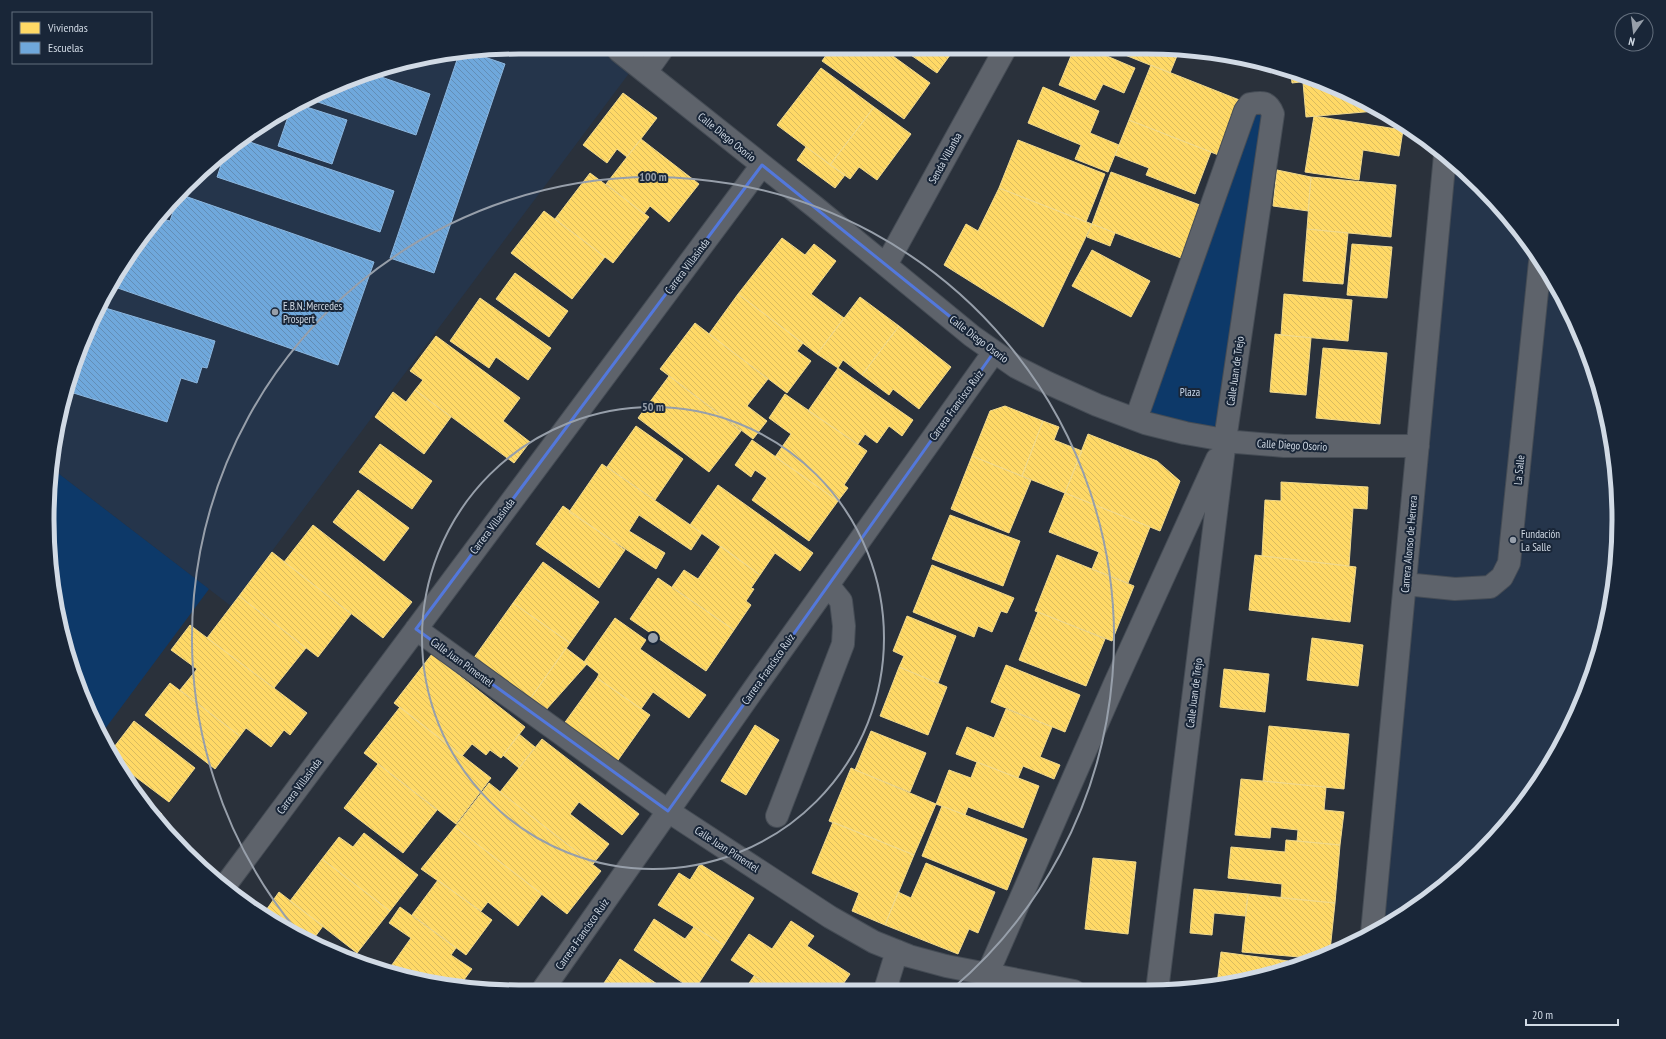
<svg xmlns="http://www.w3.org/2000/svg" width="1666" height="1039" font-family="'PT Sans Narrow',sans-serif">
<defs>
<pattern id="homes-back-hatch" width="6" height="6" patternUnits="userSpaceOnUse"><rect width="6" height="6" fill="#ffd966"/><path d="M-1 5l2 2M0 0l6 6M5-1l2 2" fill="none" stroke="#d9bb5f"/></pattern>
<pattern id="schools-back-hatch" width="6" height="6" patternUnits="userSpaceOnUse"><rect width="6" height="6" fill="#6fa8dc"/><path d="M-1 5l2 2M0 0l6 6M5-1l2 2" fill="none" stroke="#638eb6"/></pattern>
</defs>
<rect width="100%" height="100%" fill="#2a313b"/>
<path fill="#25354b" d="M458 51H619L636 64 231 606 50 467 51 458 72 368 127 257 185 186 232 145 310 96 368 72Z
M1445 155 1502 208 1556 283 1594 367 1615 458 1618 550 1603 642 1570 728 1521 807 1458 875 1383 929Z"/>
<path fill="#0d3969" d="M1256 103 1270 107 1225 440 1145 423Z
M50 467 209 589 102 733 72 671 51 581 47 519Z"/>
<path fill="url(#homes-back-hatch)" stroke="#f1d98c" d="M829 51H886L930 83 904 119 822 61Z
M905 51H953L937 73Z
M1073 51H1095L1135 68 1124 93 1103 84 1095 100 1059 85Z
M1115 51H1179L1170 73Z
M1151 65 1242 101 1221 156 1129 120Z
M821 68 874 107 830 165 777 125Z
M1291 73 1317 80 1292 83Z
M1317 80 1327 83 1376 111 1306 117 1303 82Z
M1043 87 1099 111 1090 133 1119 145 1108 172 1075 159 1081 145 1028 123Z
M623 93 657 118 627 157 617 149 607 163 583 145Z
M874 107 911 134 877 180 859 167 850 179 830 165Z
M1314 116 1403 130 1399 156 1363 150 1359 180 1305 172Z
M1129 120 1211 152 1195 194 1146 175 1149 168 1115 155Z
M641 139 699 184 669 222 650 206 644 214 606 184Z
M1018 140 1105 174 1086 222 999 188Z
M806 147 845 175 835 188 797 160Z
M1277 170 1311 177 1308 211 1273 206Z
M1111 172 1200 205 1181 258 1092 224Z
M590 173 649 217 613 263 555 219Z
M1311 177 1396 185 1391 237 1307 229Z
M999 188 1092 224 1043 327 944 265 966 224 978 231Z
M544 211 605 257 572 299 511 253Z
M1092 224 1115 233 1110 246 1087 237Z
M1307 229 1348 233 1343 284 1303 281Z
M782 238 805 255 814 244 836 261 811 294 844 318 817 354 738 294Z
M1352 244 1392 247 1387 298 1347 295Z
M1092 250 1150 281 1131 317 1072 286Z
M515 273 568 311 549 337 496 299Z
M738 294 803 343 797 351 811 361 787 393 709 334Z
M1284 294 1352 300 1348 341 1281 335Z
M860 297 899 326 862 375 843 360 838 368 817 354Z
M480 298 551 348 528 380 496 357 489 368 450 341Z
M695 323 768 379 747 406 767 421 753 439 660 369Z
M899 326 951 367 919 409 893 389 889 395 862 375Z
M1275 334 1311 338 1306 395 1270 392Z
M436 336 520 398 503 421 530 442 514 463 415 390 423 380 410 371Z
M1323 348 1387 353 1380 424 1316 418Z
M838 368 913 420 902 436 889 426 877 443 865 434 858 444 808 411Z
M669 376 741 431 709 472 638 418Z
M415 390 451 417 424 454 375 417 393 392 406 402Z
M785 394 867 451 844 485 848 488 838 501 775 457 791 434 769 418Z
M1005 406 1043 421 1022 476 972 456 990 411Z
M1043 421 1059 427 1054 440 1082 451 1065 493 1022 476Z
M636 426 683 459 655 500 607 467Z
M1088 434 1157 461 1180 481 1160 531 1065 493Z
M752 440 838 501 809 541 752 500 767 478 755 470 751 477 735 465Z
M380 444 432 481 412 509 359 472Z
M972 456 1031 480 1009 533 951 509Z
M602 464 702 533 691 550 639 515 629 531 665 553 656 569 569 512Z
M1281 482 1368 487 1367 509 1353 508 1349 566 1262 556 1265 500 1281 501Z
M718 485 813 553 800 571 775 553 760 575 690 525Z
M358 490 409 528 384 561 333 522Z
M1065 493 1150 527 1128 583 1092 569 1099 552 1049 532Z
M563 506 625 550 599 588 536 544Z
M950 515 1020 541 1003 586 932 559Z
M313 525 412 602 383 638 284 562Z
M721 546 760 575 751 588 754 589 746 601 751 605 734 630 672 587 684 570 698 579Z
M272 552 351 614 318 657 239 596Z
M1057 555 1134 586 1112 641 1035 611Z
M1255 555 1356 567 1350 622 1249 610Z
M543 562 599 602 570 643 513 603Z
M932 565 1014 598 1007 613 1001 611 992 632 978 626 974 637 913 612Z
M658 578 734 630 706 671 630 619Z
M239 596 306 648 274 688 207 638Z
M513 603 570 643 530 699 473 659Z
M1038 612 1105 639 1086 686 1019 660Z
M907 616 956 636 938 683 899 667 904 656 893 651Z
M615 618 646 640 640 649 706 695 689 718 653 692 641 709 597 678 599 674 584 662Z
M190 625 307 713 290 735 284 730 271 747 246 728 240 736 180 690 197 669 171 650Z
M1312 638 1363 645 1358 686 1307 680Z
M566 648 587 664 545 711 530 699Z
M432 654 525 727 501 758 490 750 486 755 472 744 462 756 394 703Z
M1006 665 1080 695 1065 732 991 702Z
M899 667 947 687 928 735 880 716Z
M1224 669 1269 674 1265 712 1220 707Z
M597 678 650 715 616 763 563 725Z
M170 683 240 736 215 769 145 715Z
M400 707 491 778 456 824 364 753Z
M1006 709 1052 727 1040 757 1060 765 1054 779 1023 766 1018 778 956 754 967 727 994 738Z
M134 721 195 768 169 802 117 763 111 751Z
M755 725 779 740 746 795 721 781Z
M1269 726 1349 734 1344 789 1263 781Z
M871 731 926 753 910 792 855 770Z
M519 734 535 747 519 768 503 755Z
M542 739 639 814 622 835 579 802 570 814 609 844 593 864 500 792Z
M977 762 1039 786 1023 828 968 807 965 815 936 804 949 770 971 778Z
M378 764 437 810 403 853 344 808Z
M851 768 936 804 914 855 829 821Z
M1241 779 1326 787 1324 810 1344 812 1340 845 1297 841 1298 830 1271 827 1270 838 1235 835Z
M489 783 601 871 567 914 455 827Z
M140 798 162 814 158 820Z
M942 806 1027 839 1007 890 922 856Z
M833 822 914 855 885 925 852 911 859 893 812 873Z
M455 827 542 894 518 926 488 902 481 911 421 869Z
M364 833 418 875 390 911 322 859 339 837 353 847Z
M1286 840 1340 845 1335 903 1281 898 1282 884 1228 878 1231 847 1285 852Z
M1093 858 1136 862 1128 934 1085 929Z
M322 859 390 911 357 953 290 901Z
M926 863 995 892 978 933 969 929 958 954 885 925 898 892 911 898Z
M700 864 754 898 724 945 658 905 679 873 690 880Z
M438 880 492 920 466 955 412 915Z
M1194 889 1248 894 1245 916 1214 913 1212 935 1190 933Z
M279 892 323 926 312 941 264 913Z
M1248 894 1335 903 1330 951 1311 958 1242 952Z
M400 907 456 948 451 955 472 969 458 988 389 969 411 938 389 923Z
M654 919 685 939 694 927 724 945 695 989H692L634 950Z
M791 921 814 936 807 946 850 974 839 990 775 989 731 960 749 934 772 949Z
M1221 952 1288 961 1286 969 1269 976 1217 984Z
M620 959 663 988 662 989H600Z
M754 976 775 989H745Z"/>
<path fill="url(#schools-back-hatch)" stroke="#8cb7df" d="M460 51H467L505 64 434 273 390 258Z
M367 72 430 94 416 135 306 98Z
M297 104 347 120 332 164 278 146 291 108Z
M241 139 394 191 380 232 217 177 226 150Z
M179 194 374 262 338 365 112 286 127 257 159 218 170 221Z
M102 307 215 341 207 368 202 367 197 383 181 378 167 422 67 391 72 368Z"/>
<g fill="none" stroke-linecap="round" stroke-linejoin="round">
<defs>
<path id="minor" d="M619 51 815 207 972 336 1016 367 1048 383 1097 405 1145 423 1185 433 1236 442 1284 446H1418
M646 72 661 51
M886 265 1004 51
M1136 419 1245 111 1250 104C1262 102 1268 101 1273 114L1225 440 1157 991
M1405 584 1455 589 1490 587 1502 577 1509 563 1540 262
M416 629 668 811 830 917 874 942 909 956 946 966 1074 991
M777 816 843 644 844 626 841 601 828 585
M224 887 762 165
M1372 933 1445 155
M987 975 1115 683 1217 459
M544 988 758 683 994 352
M885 990 897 951"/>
</defs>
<use href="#minor" stroke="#454c55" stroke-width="24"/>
<use href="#minor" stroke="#5e636b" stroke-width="22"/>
</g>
<path fill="none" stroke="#5378dc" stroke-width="3" stroke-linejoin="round" d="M762 165 994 352 668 811 416 629Z"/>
<g fill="none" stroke="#979faa" stroke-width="2">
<circle cx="653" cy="638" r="231"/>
<path d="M297 931A461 461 0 1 1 952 989"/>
</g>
<g fill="#979faa" stroke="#192638" stroke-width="1.5">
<circle cx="275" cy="312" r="4"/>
<circle cx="1513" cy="540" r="4"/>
</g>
<g text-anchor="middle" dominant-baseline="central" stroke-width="4" stroke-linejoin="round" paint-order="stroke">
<g font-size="11" fill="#d1dae5" stroke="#192638">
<text transform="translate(727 137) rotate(39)">Calle Diego Osorio</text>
<text transform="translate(945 158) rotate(-61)">Senda Villanba</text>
<text transform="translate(687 266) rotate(-53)">Carrera Villasinda</text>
<text transform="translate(979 339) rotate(37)">Calle Diego Osorio</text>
<text transform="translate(1235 371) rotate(-82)">Calle Juan de Trejo</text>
<text transform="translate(956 405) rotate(-54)">Carrera Francisco Ruiz</text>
<text transform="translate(1292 445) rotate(3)">Calle Diego Osorio</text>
<text transform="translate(1519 470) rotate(-84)">La Salle</text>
<text transform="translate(492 526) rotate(-53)">Carrera Villasinda</text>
<text transform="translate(1409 544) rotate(-85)">Carrera Alonso de Herrera</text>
<text transform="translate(462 662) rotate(36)">Calle Juan Pimentel</text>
<text transform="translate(768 669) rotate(-55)">Carrera Francisco Ruiz</text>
<text transform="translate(1194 693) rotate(-83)">Calle Juan de Trejo</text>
<text transform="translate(299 786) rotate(-53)">Carrera Villasinda</text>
<text transform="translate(727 849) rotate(33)">Calle Juan Pimentel</text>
<text transform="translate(582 934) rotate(-55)">Carrera Francisco Ruiz</text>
</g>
<g font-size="11" fill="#d1dae5" stroke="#192638" text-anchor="start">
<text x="283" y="306">E.B.N. Mercedes<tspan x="283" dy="13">Prospert</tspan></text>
<text x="1521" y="534">Fundación<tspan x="1521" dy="13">La Salle</tspan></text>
</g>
<g font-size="11" fill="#c9d9ec" stroke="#192638">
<text x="1190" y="392">Plaza</text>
</g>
</g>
<path d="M0 0H1666V1039H0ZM519 54H1147A465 465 0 0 1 1612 519V520A465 465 0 0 1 1147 985H519A465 465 0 0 1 54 520V519A465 465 0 0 1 519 54Z" fill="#192638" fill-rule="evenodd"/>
<path fill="none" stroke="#d1dae5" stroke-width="5" d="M519 54H1147A465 465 0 0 1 1612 519V520A465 465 0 0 1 1147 985H519A465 465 0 0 1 54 520V519A465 465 0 0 1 519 54Z"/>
<circle cx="653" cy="638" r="6" fill="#979faa" stroke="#192638" stroke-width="2"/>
<g font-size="12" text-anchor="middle" font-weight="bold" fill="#979faa" stroke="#192638" stroke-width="4" stroke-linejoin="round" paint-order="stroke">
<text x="653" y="181">100 m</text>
<text x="653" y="411">50 m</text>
</g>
<rect x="12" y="12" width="140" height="52" fill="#192638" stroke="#636e7d"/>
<rect x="20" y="22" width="20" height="12" fill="#ffd966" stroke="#636e7d"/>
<text x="48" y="32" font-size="12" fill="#d1dae5">Viviendas</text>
<rect x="20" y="42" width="20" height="12" fill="#6fa8dc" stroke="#636e7d"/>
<text x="48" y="52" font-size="12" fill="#d1dae5">Escuelas</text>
<g transform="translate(1634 32) rotate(194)"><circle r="19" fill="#192638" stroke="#636e7d"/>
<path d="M0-3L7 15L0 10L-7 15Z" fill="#979faa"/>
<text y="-6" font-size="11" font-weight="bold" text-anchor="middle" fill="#d1dae5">N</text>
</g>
<path d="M1526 1019v6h92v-6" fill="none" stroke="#d1dae5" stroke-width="2"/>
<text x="1532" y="1019" font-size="12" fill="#d1dae5" stroke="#192638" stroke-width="3" paint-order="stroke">20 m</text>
</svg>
